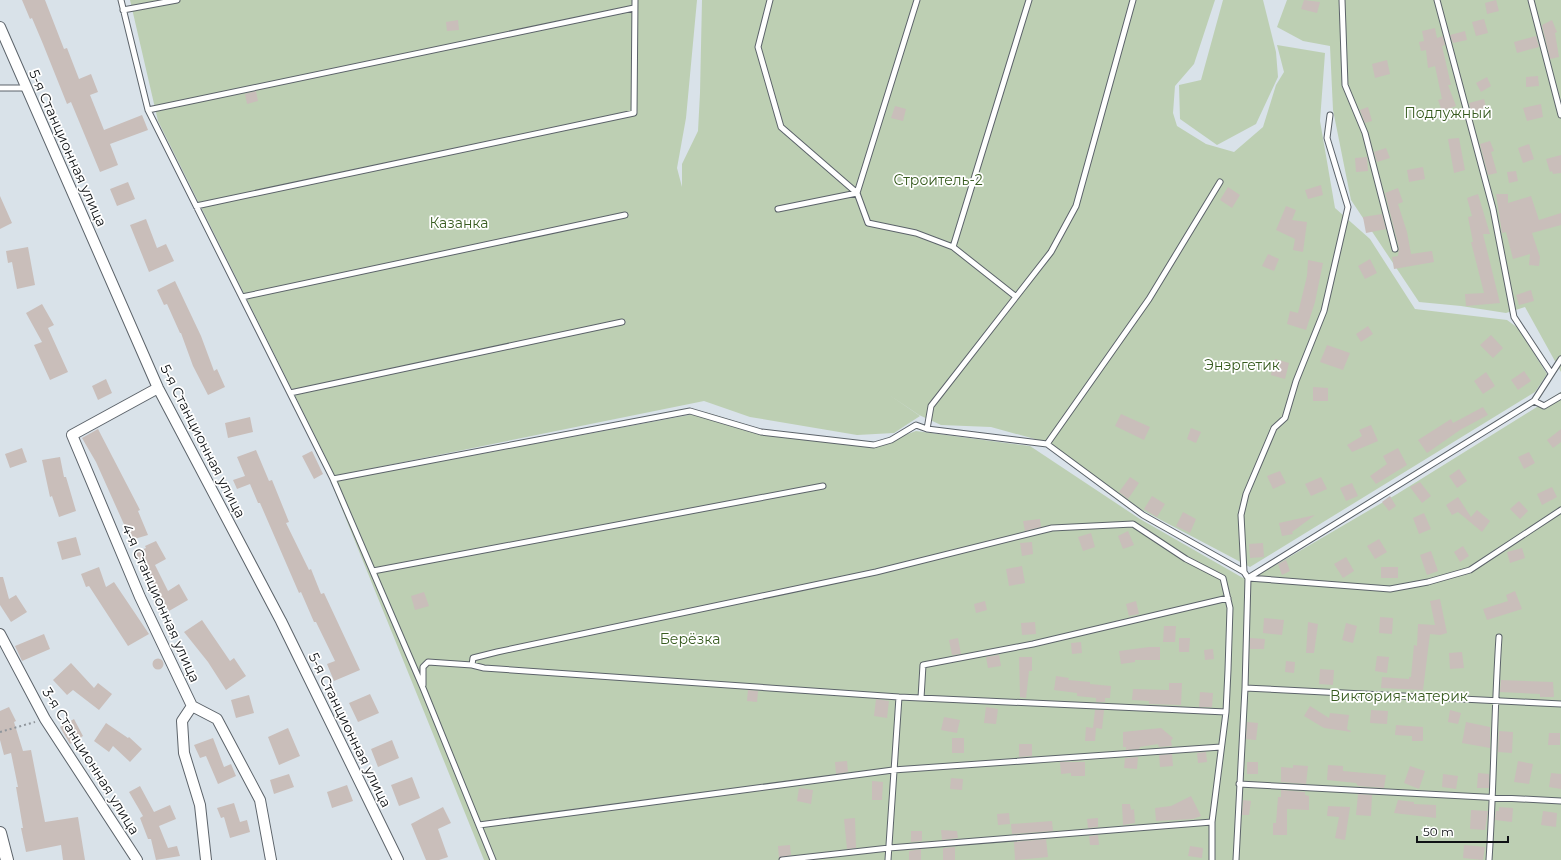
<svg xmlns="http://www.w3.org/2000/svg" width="1561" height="860" font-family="Montserrat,sans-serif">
<rect width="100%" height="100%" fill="#d9e2e9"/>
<path fill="#bdcfb3" d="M130 0H697L686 118 677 168 682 187V164L698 131 700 93 702 0H1215L1194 64 1175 86 1173 113 1177 126 1206 144 1234 152 1263 127 1276 85 1284 72 1277 45 1325 53 1320 121 1335 208 1370 239 1415 309 1507 320 1518 328 1547 374 1535 392 1250 567 1142 510 1042 441 991 427 941 425 919 415 888 394 920 416 894 433 857 435 750 417 704 401 335 476 158 121Z
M1223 0H1263L1276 52 1278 77 1256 124 1217 145 1180 119 1179 85 1201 80Z
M1287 0H1561V372L1525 307 1506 313 1461 306 1419 302 1351 200 1333 110 1330 46 1303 41 1277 27Z
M1561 392V860H484L331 482 705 412 767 431 883 443 916 431 1030 446 1140 519 1243 578 1246 573 1255 577 1397 494Z"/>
<path fill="#c9beba" d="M22 0H45L64 49 67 48 79 79 91 74 98 92 90 95 104 130 142 115 148 130 110 144 118 165 100 172 71 102 67 104 43 44 32 18 30 19Z
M1304 0 1320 2 1317 13 1301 9Z
M1496 0 1499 11 1487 14 1485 3Z
M1484 19 1488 33 1476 36 1472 22Z
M458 20 459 30 447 31 446 22Z
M1552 20 1557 32 1555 33 1559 57 1550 59 1542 25Z
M1435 28 1437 38 1443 36 1445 45 1442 46 1451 85H1448L1456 106 1442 111 1438 100 1442 99 1435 66 1428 68 1426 50 1421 51 1419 42 1424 41 1422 31Z
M1465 31 1467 40 1453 43 1450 35Z
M1536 36 1539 47 1517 53 1514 42Z
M1387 60 1390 74 1375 78 1372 64Z
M1538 76 1539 86 1526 87V77Z
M1487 77 1491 86 1481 92 1476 83Z
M256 91 258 101 247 104 245 94Z
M1484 99 1487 111 1472 115 1469 103Z
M1541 104 1543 117 1527 121 1523 108Z
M895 106 906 109 903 121 891 118Z
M1368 107 1372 121 1365 123 1360 110Z
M1459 138 1465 170 1454 173 1448 139Z
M1490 141 1494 151 1491 152 1497 173 1488 175 1480 144Z
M1529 144 1534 159 1523 163 1518 148Z
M1386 148 1390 158 1377 162 1374 152Z
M1561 155V173L1553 174 1552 171 1550 172 1546 159Z
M1367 157 1368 171 1356 172 1355 158Z
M1423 167 1425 179 1409 182 1407 170Z
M1516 171 1518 181 1509 183 1507 172Z
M128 182 135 199 117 206 110 189Z
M1321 185 1323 195 1308 199 1305 190Z
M1228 187 1240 195 1232 208 1220 200Z
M1398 188 1403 202 1398 204 1407 232 1411 254 1432 251 1434 262 1394 269 1392 257 1398 256 1399 248 1385 193Z
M1478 194 1490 234H1483L1500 303 1466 306 1465 294 1484 293 1471 242H1473L1468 217 1472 216 1467 198Z
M1496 194H1508V203L1531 196 1539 220 1561 213V225L1532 233 1540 257 1539 266 1529 265 1530 254 1513 259 1506 232 1502 233Z
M0 196 12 223 0 229Z
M1286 206 1296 210 1292 220 1307 222 1303 252 1293 250 1295 239 1276 230Z
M1382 214 1386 229 1366 233 1363 217Z
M146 219 157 248 166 244 174 261 149 272 130 225Z
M28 247 35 285 17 289 12 262 8 263 6 251Z
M1268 254 1279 259 1274 271 1262 266Z
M1370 259 1377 273 1365 279 1358 266Z
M1308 260 1323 263 1315 302 1306 330 1287 324 1290 311 1298 313 1307 276Z
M175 281 201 336 214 371 217 369 225 387 208 395 193 366 181 333H180L167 304 164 305 157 290Z
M1531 290 1534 301 1519 305 1516 295Z
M42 304 54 325 48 328 68 372 50 380 34 345 42 342 26 313Z
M1368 326 1373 334 1361 342 1356 334Z
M1491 335 1503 348 1493 358 1480 345Z
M1327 345 1350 353 1343 370 1320 362Z
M1275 359 1289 363 1285 379 1271 375Z
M1524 371 1531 381 1518 390 1511 380Z
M1486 372 1495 386 1483 394 1474 381Z
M106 379 112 393 98 400 92 386Z
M1313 387 1328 388V401H1313Z
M1483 407 1488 415 1460 430 1427 453 1418 440 1451 419 1453 423Z
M1121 414 1150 427 1144 440 1115 426Z
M250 417 253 432 228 438 225 423Z
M1371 425 1378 441 1352 452 1347 445 1362 436 1359 430Z
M1191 428 1201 432 1196 443 1187 439Z
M98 429 140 510 138 511 148 535 131 540 96 462 82 438Z
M1561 429V442L1553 448 1547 440Z
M22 448 27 462 10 468 5 454Z
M1398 448 1407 465 1376 484 1370 476 1387 464 1383 456Z
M256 450 269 481 272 480 289 522 286 523 309 570 311 569 321 594 324 593 360 670 334 681 327 664 335 661 316 622H314L301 592 299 593 260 503H258L250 484 237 489 233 480 245 476 237 457Z
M312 451 323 474 314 479 302 456Z
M1529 452 1535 463 1524 469 1518 457Z
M60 457 64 477H66L76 511 59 517 52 496 50 497 42 460Z
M1459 469 1467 481 1457 488 1449 476Z
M1280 471 1286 483 1273 489 1267 476Z
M1130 477 1139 483 1128 499 1119 492Z
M1321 477 1327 489 1311 496 1305 484Z
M1420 482 1431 496 1422 503 1410 487Z
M1352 483 1358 496 1346 501 1340 488Z
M1552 487 1557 497 1542 505 1537 494Z
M1152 496 1165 504 1157 517 1144 509Z
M1390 496 1396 506 1389 511 1382 502Z
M1458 497 1471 517 1477 510 1490 521 1482 532 1458 512 1452 515 1446 505Z
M1519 501 1528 511 1520 519 1510 509Z
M1183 512 1196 519 1190 533 1176 526Z
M1424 513 1431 529 1419 534 1413 518Z
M1315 515 1292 532 1293 534 1282 536 1279 523Z
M1040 519 1041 527 1025 531 1023 521Z
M1128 531 1134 545 1123 549 1118 536Z
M1091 533 1095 547 1083 551 1078 537Z
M76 537 81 555 62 560 57 542Z
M1379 539 1387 552 1375 559 1367 546Z
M156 541 166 559 155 565 168 591 179 584 188 600 169 611 134 553 146 548 145 546Z
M1032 542 1033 554 1022 556 1020 543Z
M1263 543 1264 557 1250 558 1249 544Z
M1463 546 1469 556 1460 562 1454 552Z
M1522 548 1525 558 1510 563 1507 552Z
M1431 551 1438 571 1427 575 1420 555Z
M1346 557 1354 571 1343 578 1334 564Z
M1286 560 1290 571 1282 575 1278 564Z
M1022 566 1025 583 1009 586 1006 569Z
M99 567 106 587 114 582 149 634 128 646 89 586 86 587 81 574Z
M1381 567H1398V578H1381Z
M0 577H3L9 599 16 595 27 612 11 622 0 605Z
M1515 591 1522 609 1487 620 1483 609 1508 601 1506 595Z
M424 592 429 606 415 610 411 596Z
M1440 599 1447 633 1440 635 1430 634 1423 690 1381 688 1382 677 1409 679V677H1411L1414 645 1417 646 1418 624 1435 625 1430 601Z
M985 601 987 610 976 613 974 604Z
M1136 601 1139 614 1129 616 1126 604Z
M1380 617 1393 618 1392 634 1379 633Z
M1264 618 1284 620 1282 635 1263 633Z
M202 620 230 661 234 658 246 676 226 690 208 662 184 632Z
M1035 622 1036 634 1022 635 1021 623Z
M1308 622 1318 624 1314 653H1306Z
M1346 623 1357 626 1353 643 1342 640Z
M1164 626H1176L1175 642H1163Z
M44 634 50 649 22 661 15 646Z
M958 638 961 654 952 655 949 640Z
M1179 638H1190L1189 652H1179Z
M1250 638 1265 639 1264 649H1250Z
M1081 642 1082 653 1072 654 1071 643Z
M1149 647H1160V660H1135V662L1121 664 1119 651Z
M1213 649 1214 659 1205 660 1204 650Z
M1462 652 1464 668 1450 669 1449 653Z
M999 655 1001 666 988 668 986 657Z
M1377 656 1389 657 1387 673 1375 671Z
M1019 657H1032V671H1029L1026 698 1020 697Z
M152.5 664a5.5 5.5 0 1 1 11 0a5.5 5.5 0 1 1-11 0Z
M1286 661 1295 662 1294 673 1285 672Z
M71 663 94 688 98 683 112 694 99 710 73 690 67 695 53 680Z
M1320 669 1334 670 1333 685 1319 684Z
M1056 676 1069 678 1068 680 1090 682V684L1111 686 1110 698H1105V702H1096V698L1077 696V693L1054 690Z
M1501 680 1553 682 1554 697H1540V694L1500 692Z
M1169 683H1182L1181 705 1149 704V701L1132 700 1133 689 1169 690Z
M748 690 758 691 757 702 747 701Z
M1200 692 1213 693 1212 707H1199Z
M370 694 379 713 358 722 349 703Z
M249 695 254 713 236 718 231 700Z
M876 699 889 701 887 718 874 716Z
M1310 706 1329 718 1330 713 1349 715 1347 729 1352 732 1324 728 1304 716Z
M9 707 16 721 14 722 23 751 31 750 45 822 78 817 85 860H63L61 845 26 852 21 828H23L16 787H18L11 753 4 755 0 740V711Z
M986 707 998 709 996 724 984 723Z
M1095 710H1104L1102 729 1096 728 1095 741H1085L1086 727 1093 728Z
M1371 710 1388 711 1387 724 1370 723Z
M1450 710 1461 713 1458 724 1448 722Z
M944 717 960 720 957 733 941 730Z
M74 719 83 736 70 744 60 727Z
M1247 722 1258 723 1256 740 1246 739Z
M1466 722 1490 727V748L1462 743Z
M106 723 128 738 129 737 142 749 130 762 113 746 109 752 94 741Z
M1396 725 1423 727V741H1412V736L1395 735Z
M288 728 300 756 279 765 268 737Z
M1161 728 1173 738 1171 741 1172 746 1159 747 1158 744 1140 747 1139 749 1126 750V747H1123V732Z
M1499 731 1513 732 1512 753 1498 752Z
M1549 733H1560V745H1548Z
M213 738 224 767 231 764 236 776 218 784 206 756 200 758 194 745Z
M952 738H964V753H952Z
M392 740 399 758 378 767 371 749Z
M1019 744H1032V756L1019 757Z
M1206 752 1207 762 1198 763 1197 753Z
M1172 754 1173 766 1160 767 1159 755Z
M1138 757 1137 769 1124 768 1125 758Z
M847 761 848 772 836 774 835 762Z
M1518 761 1533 764 1529 784 1514 782Z
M1060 762H1085V776H1071V773L1061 774Z
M1247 762H1258V774H1247Z
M1293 765 1308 766 1306 784 1281 782V767L1293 768Z
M1328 765 1343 766V771L1386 775 1384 788 1358 786 1356 783 1327 780Z
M1410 766 1425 771 1419 789 1404 783Z
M1478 773 1489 774V788H1477Z
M1551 773 1561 774V789L1549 787Z
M289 774 294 787 274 794 270 780Z
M1443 774 1458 776 1456 789 1442 787Z
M412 777 420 798 399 806 391 785Z
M951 778 963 779 962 790 950 789Z
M872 781 883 782 882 800H872Z
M347 785 353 801 332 808 327 792Z
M140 786 154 812 170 805 176 819 159 826 168 848 177 846 180 856 156 860 151 839H148L140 818 143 816 129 792Z
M799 788 813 790 811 804 797 801Z
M1281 790 1305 792V795L1309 796V810L1287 809V835H1273V823H1276L1278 797H1281Z
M1358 794 1372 795 1371 816 1356 815Z
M1191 796 1201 816 1193 819 1156 821 1155 808 1171 806Z
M1243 800 1251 801 1249 815H1242Z
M1398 800 1414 802V804L1436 805V818L1394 813Z
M234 803 240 822 247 820 250 832 230 838 224 817 221 818 217 808Z
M1122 804H1130L1131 810 1134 809 1135 823 1123 825Z
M1328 806 1350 807 1345 840 1335 838 1339 817 1327 816Z
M443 807 451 823 438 829 448 857 439 860H426L411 824Z
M1499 807 1513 808 1512 822 1495 820 1496 811H1499Z
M1471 810 1488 811 1485 830 1470 829Z
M1543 811 1557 813 1556 827 1541 825Z
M1009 813 1010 824 998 825 997 814Z
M855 818 856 848 847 849 844 819Z
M1098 818V827L1088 828 1087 819Z
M1052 821 1053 831 1012 834 1011 824Z
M941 830 957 831 958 838 942 840Z
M911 831H922V841L911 842Z
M1098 835 1099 845H1090L1089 836Z
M1046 839 1048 857 1015 860 1014 842Z
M790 845 791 855 779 858 778 846Z
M1464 845 1485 847 1483 860 1463 858Z
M1190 846 1203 848 1202 858 1188 856Z
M955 847V860H943V848Z
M921 849V860H909V851Z"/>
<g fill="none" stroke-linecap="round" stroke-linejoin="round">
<defs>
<path id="service" d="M121 0 148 110 333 479 423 688 493 860
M770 0 758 47 781 127 857 193 868 223 916 233 953 247 1015 296
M1342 0 1345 85 1365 133 1395 249
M1437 0 1493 209 1514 317 1551 373
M1531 0 1561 115
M123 10 177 0
M0 88H26
M148 110 634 8
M196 206 634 113 635 0
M778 209 857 193 917 0
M953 247 1029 0
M242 297 625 215
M290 393 622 322
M1534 401 1544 406 1561 396
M927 429 931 406 1051 252 1076 206 1133 0
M1047 444 1149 299 1220 182
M333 479 690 411 761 432 874 445 891 440 916 425 927 429 1047 444 1143 515 1237 568 1244 572 1248 578 1245 688 1236 860
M373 571 823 486
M1244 572 1241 515 1246 494 1274 428 1285 418 1296 381 1324 311 1348 207 1327 138 1330 115
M1248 578 1534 401 1561 359
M1248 578 1390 589 1428 582 1470 570 1561 510
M472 665 473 658 497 652 876 572 1052 528 1133 524 1186 559 1223 578 1230 608 1228 670 1226 712 1212 822V860
M423 685V667L428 662 472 665 484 668 899 697 1226 712
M1245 688 1561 704
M921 698 923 665 1033 644 1228 598
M1239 784 1561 801
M479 825 893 770 1221 747
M782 860 889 848 1212 822
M888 860 899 697
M1489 860C1494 786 1494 711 1499 637"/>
<path id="minor" d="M0 27 158 388 281 621 398 860
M158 388 72 435 140 597 192 706 217 719 260 800 271 860
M0 634 45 719 137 860
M192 706 182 721 184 753 200 805 206 860"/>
<path id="tertiary" d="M0 833 7 860"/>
</defs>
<use href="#service" stroke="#5c636a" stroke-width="7"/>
<use href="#minor" stroke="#5c636a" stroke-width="12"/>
<use href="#tertiary" stroke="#5c636a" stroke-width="14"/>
<path stroke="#8f959b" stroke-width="2" stroke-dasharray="2 3" stroke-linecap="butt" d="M0 732 35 722"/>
<use href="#service" stroke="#fff" stroke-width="5"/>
<use href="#minor" stroke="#fff" stroke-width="10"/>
<use href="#tertiary" stroke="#fff" stroke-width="12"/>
</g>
<g text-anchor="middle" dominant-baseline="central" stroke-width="3.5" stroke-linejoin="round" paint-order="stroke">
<g font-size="14" fill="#375b1f" stroke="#fff">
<text x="1448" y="113">Подлужный</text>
<text x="938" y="180">Строитель-2</text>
<text x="459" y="223">Казанка</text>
<text x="1242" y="365">Энэргетик</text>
<text x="690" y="639">Берёзка</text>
<text x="1399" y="696">Виктория-материк</text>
</g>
<g font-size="14" fill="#0f1215" stroke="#fff">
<text transform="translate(68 148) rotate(66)">5-я Станционная улица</text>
<text transform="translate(203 441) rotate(63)">5-я Станционная улица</text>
<text transform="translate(161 603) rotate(66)">4-я Станционная улица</text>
<text transform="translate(350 730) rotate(64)">5-я Станционная улица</text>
<text transform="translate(91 761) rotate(58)">3-я Станционная улица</text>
</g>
</g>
<path d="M1417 836v6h91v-6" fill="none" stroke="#0f1215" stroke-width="2"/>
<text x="1423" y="836" font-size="12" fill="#0f1215" stroke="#ffffff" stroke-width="3" paint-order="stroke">50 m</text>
</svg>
